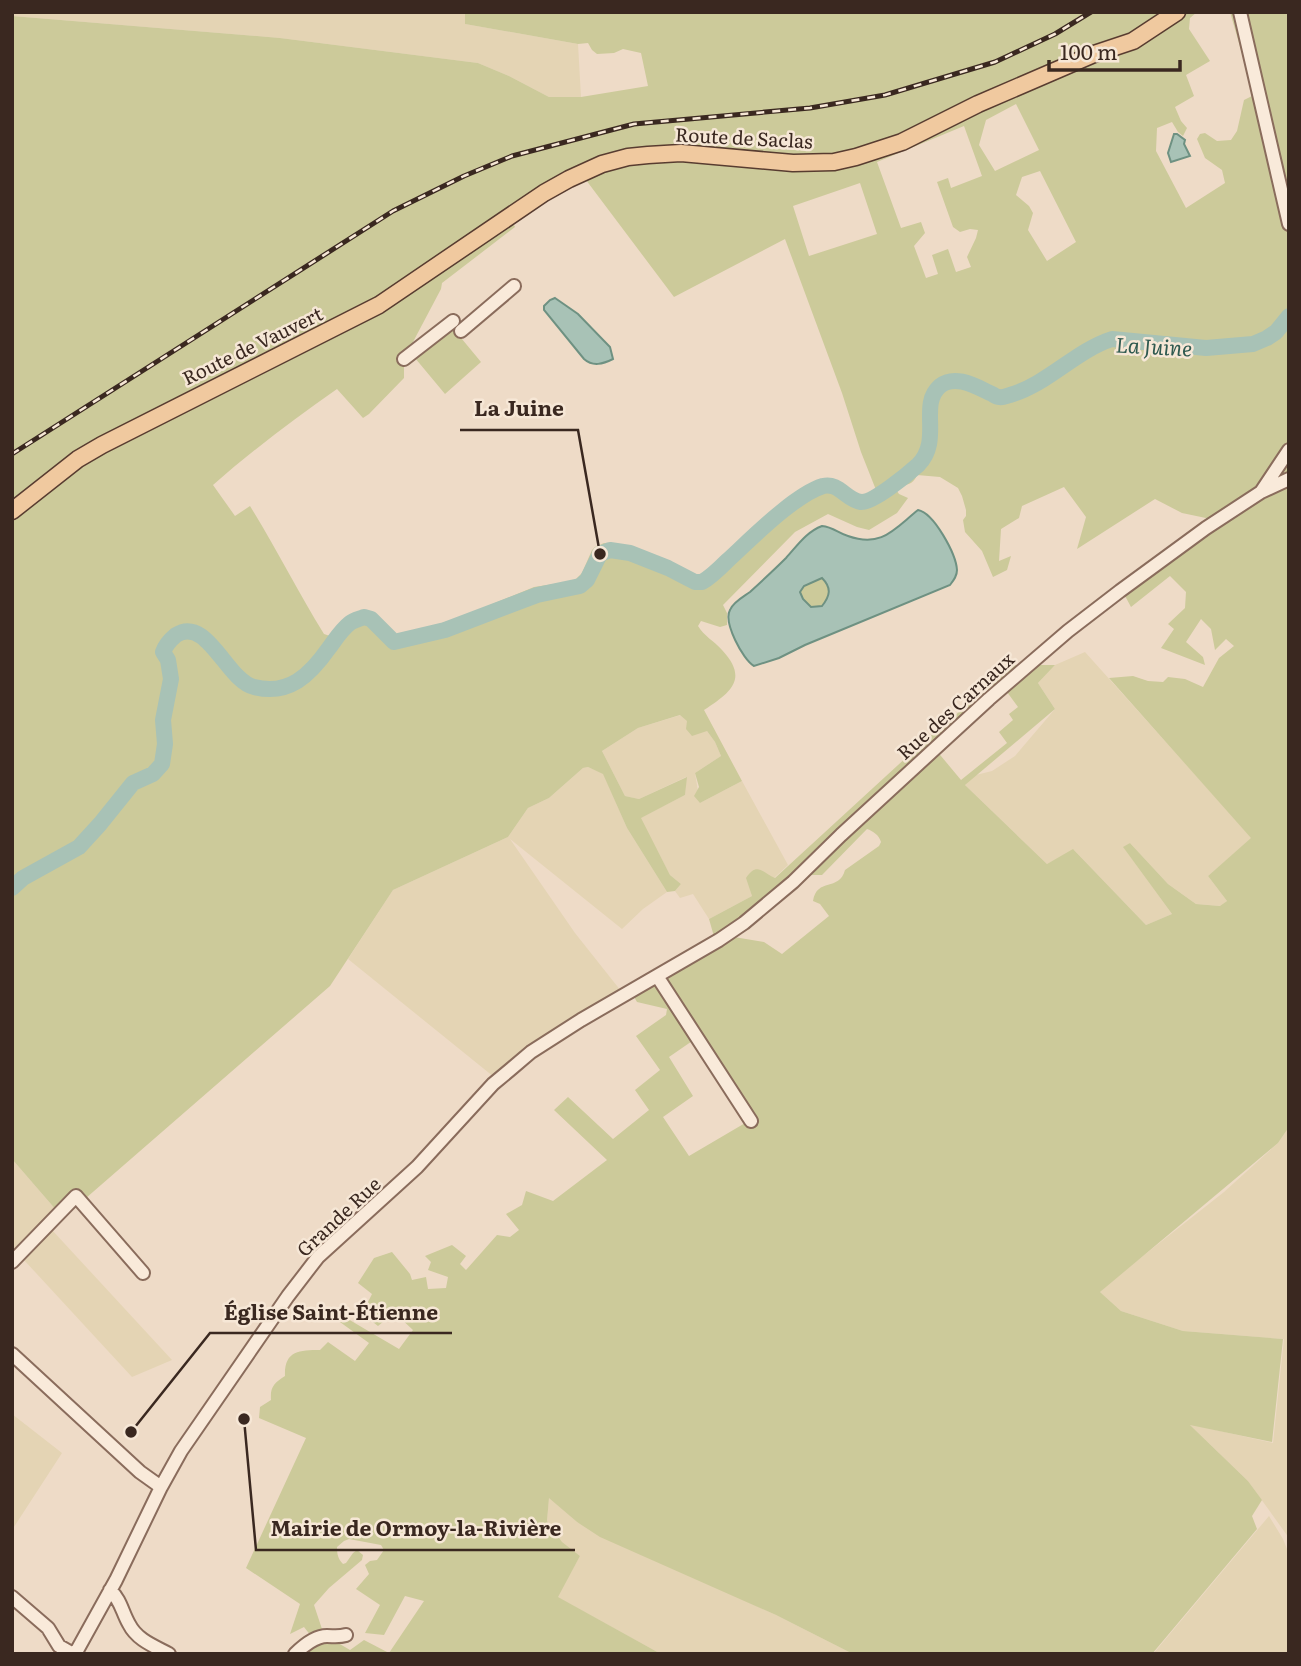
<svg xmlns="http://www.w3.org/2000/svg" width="1301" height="1666" font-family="Literata,serif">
<rect width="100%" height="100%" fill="#eedbc7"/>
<path fill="#e4d4b4" d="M12 12H465V24L578 44 581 97H549L509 76 478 63 280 38 12 16Z
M1085 652 1252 838 1208 876 1227 901 1221 906 1196 904 1168 884 1130 843 1124 848 1172 914 1146 925 1074 850 1047 864 965 785 972 776 992 771 1015 756 1055 709 1038 683 1055 665Z
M681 715 688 721 707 731 715 742 721 756 695 773 700 803 742 781 788 865 774 878 770 876 747 878 752 896 709 919 693 894 680 898 675 891 681 884 670 875 640 818 685 795 686 777 639 799 625 796 602 751 638 728Z
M588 767 603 773 627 828 667 892 643 909 622 929 510 839 575 933 621 991 494 1077 348 959 393 890 508 837 528 808 549 798 583 768Z
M1289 1127V1445H1287L1289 1446V1538L1248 1481 1189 1424 1273 1443 1284 1339 1183 1331 1121 1311 1100 1292 1115 1278 1224 1192 1278 1143Z
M12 1159 63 1218 52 1230 172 1360 132 1377 24 1260 12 1271Z
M12 1414 62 1453 12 1530Z
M549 1497 577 1522 776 1615 853 1654H661L557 1597 580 1556 562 1543 547 1521Z
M1269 1516 1283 1539 1289 1554V1654H1153Z"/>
<path fill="#ccca9a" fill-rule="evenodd" d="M465 12H1197L1190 18 1189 29 1210 61 1186 75 1194 96 1175 107 1181 121 1187 128 1183 136 1178 132 1172 122 1157 128 1156 151 1186 208 1225 183 1222 170 1205 158 1197 139 1200 134 1205 133 1217 141 1231 140 1237 131 1244 100 1254 95 1230 12H1289V1127L1278 1143 1100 1292 1121 1311 1183 1331 1283 1339 1272 1442 1190 1425 1248 1481 1262 1500 1252 1516 1257 1529 1152 1654H853L776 1615 600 1537 577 1522 549 1498 547 1521 562 1542 580 1556 558 1597 661 1654H303L305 1650 318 1646 322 1639 333 1640 350 1650 364 1640 389 1653 424 1601 405 1596 384 1635 365 1633 380 1605 356 1589 369 1574 365 1565 370 1561 377 1560 384 1550 381 1545 349 1539 344 1541 337 1547C337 1554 338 1559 343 1564L346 1563 353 1553 357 1550 363 1555 362 1560 329 1588 314 1605 322 1629 311 1636 304 1627 290 1634 300 1604 246 1568 306 1438 259 1418 260 1407 271 1400C270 1387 274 1383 285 1376 284 1351 299 1350 320 1350L328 1342 355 1361 369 1343 333 1317 336 1312 399 1349 413 1330 399 1317H389L378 1326 369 1319 368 1302 372 1294 358 1283 374 1258 392 1252 410 1274 412 1280 426 1277 428 1289 446 1288 448 1277 428 1270 431 1262 425 1256 452 1245 466 1256 460 1264 466 1270 497 1235 510 1237 519 1230 506 1214 522 1205 526 1191 553 1201 607 1160 554 1110 568 1097 613 1139 649 1110 635 1090 660 1070 636 1036 666 1015 667 1009 637 1002 633 995 717 947 709 919 752 896 746 878C757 861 763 873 775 878L922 743 1015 665H1055L1038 683 1055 709 965 785 1047 864 1073 849 1146 925 1172 914 1123 847 1130 843 1168 884 1196 904 1220 906 1227 901 1208 876 1251 838 1109 678 1133 676 1148 681 1163 682 1168 677 1185 679 1203 687 1219 658 1234 646 1226 639 1215 650 1211 629 1201 619 1186 642 1203 657 1205 665 1161 648 1174 629 1168 624 1185 608 1186 592 1170 576 1131 607 1124 594 1160 566 1225 522 1182 513 1155 499 1077 549 1086 517 1064 487 1022 506 1019 518 1001 529 999 561 1011 556 1007 570 993 577 982 551 965 532 963 520 966 516V510L962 496 958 488 940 477 917 475C914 483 908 486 899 485L895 488 899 494 908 498 897 513 869 530 857 527 828 514 795 532 723 605 727 613V625L720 627 701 621 698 626C704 636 714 641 722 650 749 679 731 692 704 710L742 781 700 803 694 796 699 787 695 773 721 756 715 742 707 731 692 736 686 729 687 721 680 715 638 728 602 751 625 796 639 799 687 777 685 795 641 818 670 875 681 884 675 891 667 892 627 828 603 774 588 767 583 768 549 798 528 808 508 837 393 890 330 986 63 1218 12 1159V519L14 517 12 515V16L280 38 478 63 509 76 549 97H581L648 86 641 53 623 49 614 53 597 54 592 50 588 43 578 44 465 24ZM1016 104 1039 150 995 171 979 145 986 120ZM964 126 982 176 951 188 948 178 937 182 953 227 960 232 970 229 978 230 976 238 967 257 971 267 956 272 948 249 932 255 938 274 926 278 914 246 925 233 921 222 901 228 877 162ZM1040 171 1076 242 1047 261 1028 230 1033 213 1029 206 1016 195 1022 177ZM586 180 674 297 785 239 842 393 861 452 878 495C860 504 859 502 842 491 841 491 834 486 833 485 815 482 787 509 774 519L769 515 705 573 697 575 690 573 664 559 632 547 604 543 595 547 592 550 582 573 574 581 534 587 461 617 397 637C387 633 384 625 376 618 358 603 340 622 330 636L324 634C298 592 276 548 250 506L235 516 213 485C253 450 294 419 337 389L363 418 369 414 404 378V359L441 289 442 283 515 227 513 223 548 198ZM860 183 877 234 809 256 793 206ZM1007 692 1018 707 1009 714 1013 720 999 732 1007 743 961 780 936 750ZM867 829C873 831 879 835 881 842L879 846 845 870C839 892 817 877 813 901L820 904 829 916 782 954 764 942 734 937 809 875H822ZM698 1037 752 1119 689 1156 663 1117 693 1096 669 1057Z
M452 327 481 362 445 394 415 358Z
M822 578C832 588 830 596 822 606L811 607 803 599 800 592 804 586Z"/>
<path fill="#a8c2b6" stroke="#6e9182" stroke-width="2" fill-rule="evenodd" d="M1174 134H1177L1185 140 1184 144 1190 156 1171 162 1168 153Z
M555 298 578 314 610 347 613 359C603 364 593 367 584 359L544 310V306L550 300Z
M918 510C934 513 956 554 957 570 957 576 954 580 950 585L805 645 779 658 754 666C743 660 723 622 730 610 733 602 743 597 750 592 762 581 774 570 786 558 797 546 806 532 822 526 833 527 838 533 848 536 882 548 894 529 918 510ZM822 578C832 588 830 596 822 606L811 607 803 599 800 592 804 586Z"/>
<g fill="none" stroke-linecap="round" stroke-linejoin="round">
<path stroke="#a8c2b6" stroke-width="16" d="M12 888 23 878 79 847 100 824 133 783 153 774 162 764 165 744 163 720 171 679 168 660 163 652C166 644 170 640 176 635 207 615 227 681 254 687 289 696 310 675 329 648 335 640 341 630 350 623 354 620 359 619 364 617L371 619 394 642 445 630 537 595 580 586 587 580 600 554 610 550 630 553 668 568 695 582H702C711 577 719 569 727 561 750 540 794 495 823 486 839 482 846 500 861 502 873 503 908 474 918 465 943 440 918 405 940 386 955 374 975 386 990 393 993 394 996 397 999 397 1003 398 1006 396 1010 395 1048 384 1075 351 1112 339L1206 348 1253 344 1267 338 1276 332 1289 316"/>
<defs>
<path id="minor" d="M1240 12 1289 224
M461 331 514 286
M404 359 453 321
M1261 492 1289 479
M657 976 751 1121
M12 1262 76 1196 143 1273
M12 1354 140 1472 161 1487
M110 1590C121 1600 122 1612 129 1624 137 1640 154 1646 169 1654
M12 1597 48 1628 59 1646 73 1654
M75 1654 116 1580 161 1487 181 1451 288 1296 318 1257 417 1167 493 1084 511 1069 531 1052 581 1020 719 940 744 923 793 882 841 835 989 699 1068 631 1120 591 1206 528 1261 492 1289 450
M295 1654C303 1646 316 1636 327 1636 334 1636 339 1637 346 1635"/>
<path id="major" d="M12 511 78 459 102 445 379 305 544 193 569 179 602 164 628 157 648 155 681 153 793 163 834 162 856 157 902 142 978 104 1094 54 1133 41 1177 12"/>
</defs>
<use href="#minor" stroke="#8a6c5c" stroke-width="16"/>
<use href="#major" stroke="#583c30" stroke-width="19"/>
<use href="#minor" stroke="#f9eada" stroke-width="12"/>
<use href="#major" stroke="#f0c99f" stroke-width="16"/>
<defs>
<path id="rail" d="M12 454 393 211 464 176 512 156 634 124 810 108 885 95 995 62 1055 34 1091 12"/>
</defs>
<use href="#rail" stroke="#3a2820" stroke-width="5"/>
<use href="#rail" stroke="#f6e7d6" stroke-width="2.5" stroke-dasharray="8" stroke-linecap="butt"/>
</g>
<g text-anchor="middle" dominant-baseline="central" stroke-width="5" stroke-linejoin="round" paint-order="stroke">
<g font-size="19" fill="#3a2820" stroke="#f6e7d6">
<text transform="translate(744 137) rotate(3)">Route de Saclas</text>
<text transform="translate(252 345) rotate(-26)">Route de Vauvert</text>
<text transform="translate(955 705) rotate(-42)">Rue des Carnaux</text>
<text transform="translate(338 1216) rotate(-43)">Grande Rue</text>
</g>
<g font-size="21" font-style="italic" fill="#2f5a50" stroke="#f6e7d6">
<text transform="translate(1154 345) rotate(3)">La Juine</text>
</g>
</g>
<path fill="none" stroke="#3a2820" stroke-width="2.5" d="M600 554L578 430H460M131 1432L210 1333H452M244 1419L256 1550H575"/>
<g fill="#3a2820" stroke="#f6e7d6" stroke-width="2.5">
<circle cx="600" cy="554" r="7"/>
<circle cx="131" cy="1432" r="7"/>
<circle cx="244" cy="1419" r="7"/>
</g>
<g font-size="21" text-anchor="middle" font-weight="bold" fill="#3a2820" stroke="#f6e7d6" stroke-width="5" stroke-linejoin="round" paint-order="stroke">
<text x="519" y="416">La Juine</text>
<text x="331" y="1320">Église Saint-Étienne</text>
<text x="416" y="1536">Mairie de Ormoy-la-Rivière</text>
</g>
<rect width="1301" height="1666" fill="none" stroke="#3a2820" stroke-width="28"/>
<path d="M1049 60v10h131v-10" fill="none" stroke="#3a2820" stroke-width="3.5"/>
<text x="1060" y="60" font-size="21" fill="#3a2820" stroke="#f6e7d6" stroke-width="5" paint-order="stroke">100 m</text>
</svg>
